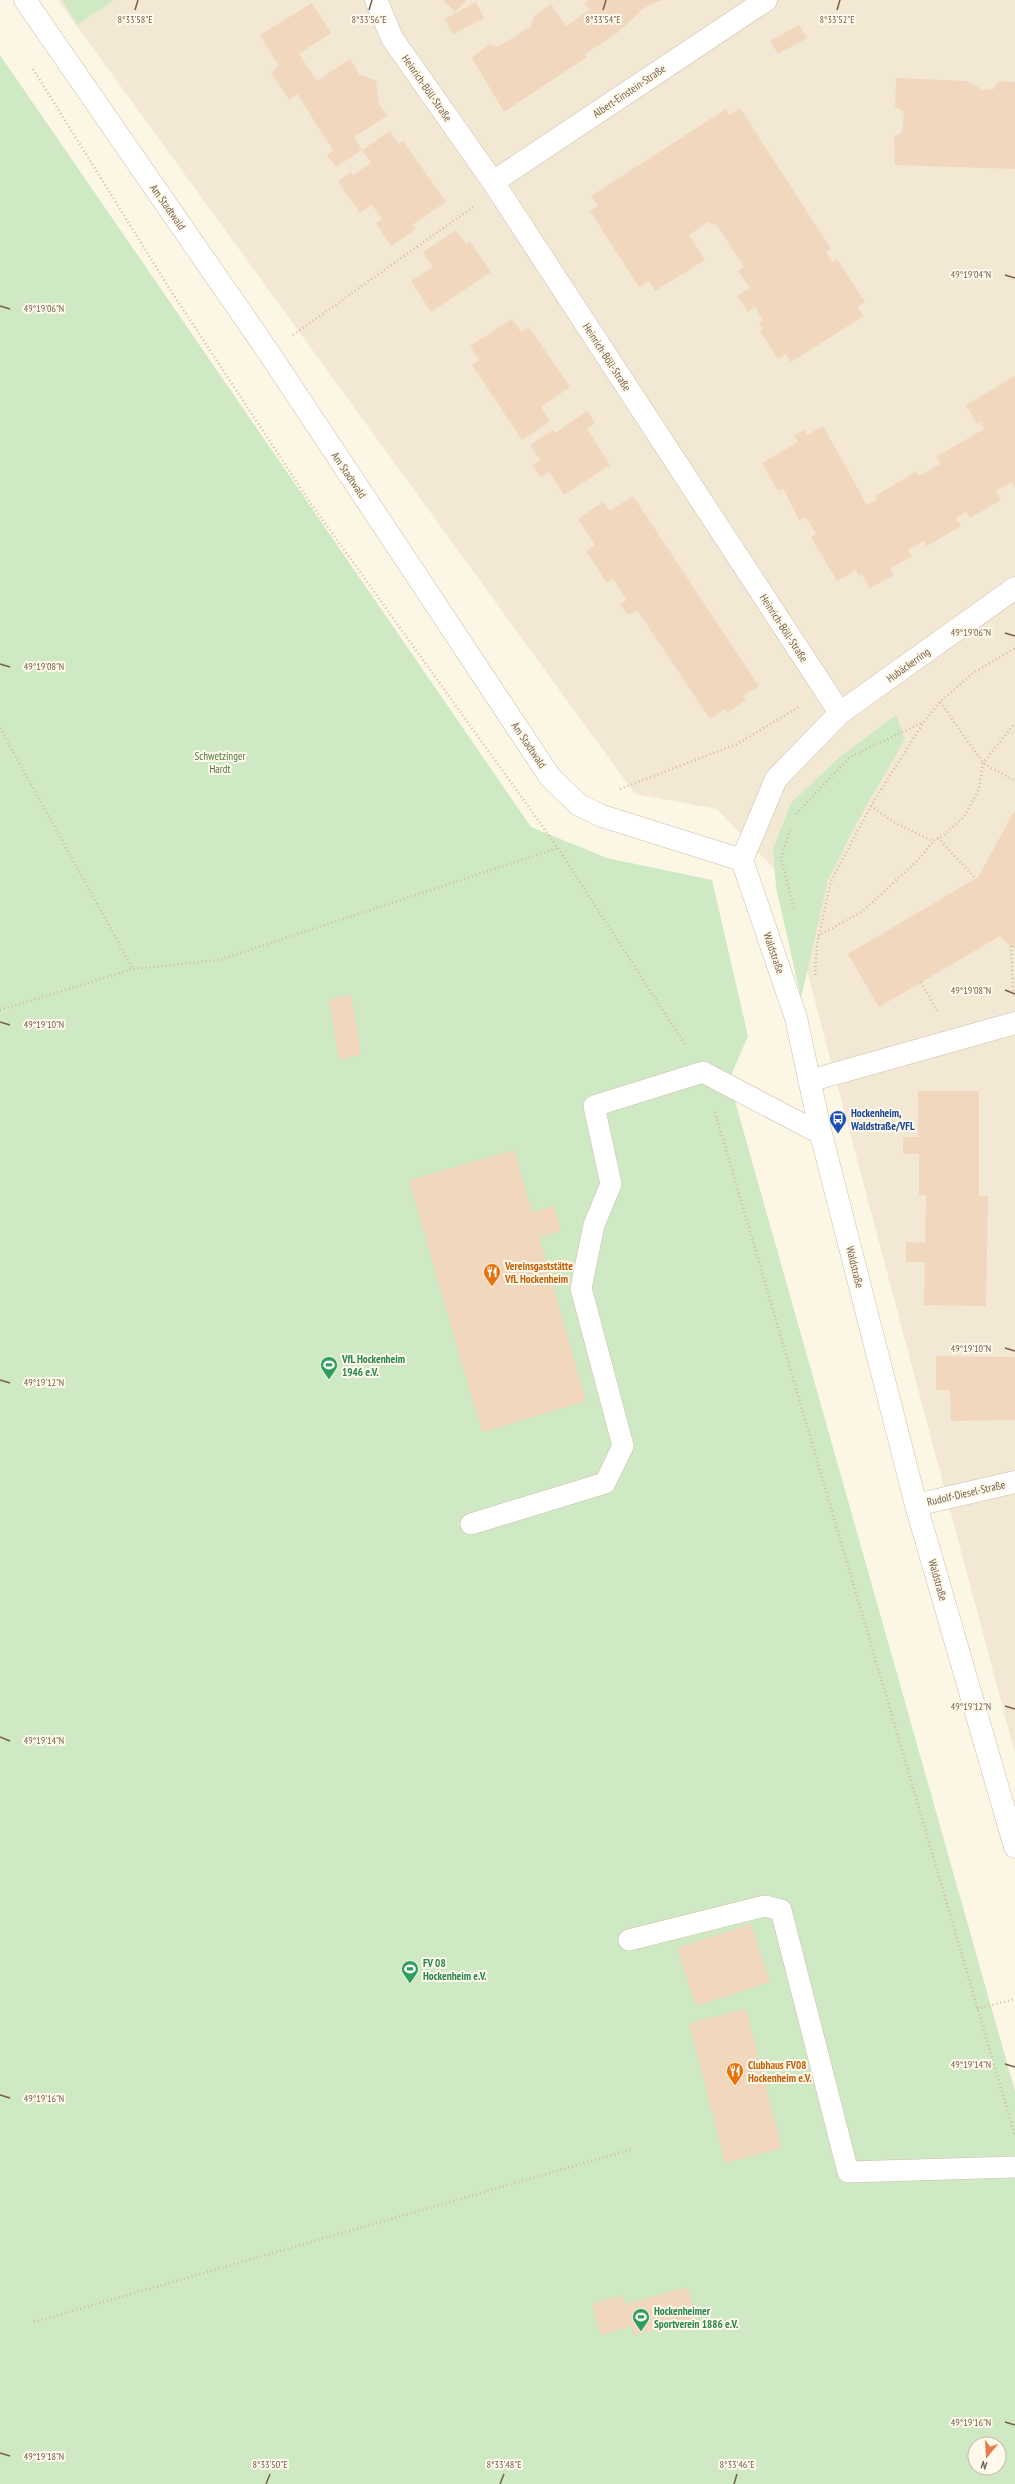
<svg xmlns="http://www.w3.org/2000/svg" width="1015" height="2484" font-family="'PT Sans Narrow',sans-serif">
<rect width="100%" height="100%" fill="#fcf6e5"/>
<path fill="#f3e8d4" d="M58 0H1015V1754L782 877 717 809 635 794Z"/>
<path fill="#cfe9c4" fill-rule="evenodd" d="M62 0H114L77 25Z
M0 55 531 827 607 858 712 880 748 1036 729 1080 1015 2091V2484H0ZM975 2444H999V2468H975Z
M896 715 905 739 855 826 828 880 801 998 776 887 773 849 791 803 841 756Z"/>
<path fill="#f1d7bd" d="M443 0H467L455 12Z
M588 0H662L644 8 616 34 585 54 587 57 504 112 472 58 490 44 498 47 531 26 534 16 551 4 566 26 590 9 585 4Z
M476 2 484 18 453 34 445 19Z
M312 3 331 33 299 54 317 81 350 59 359 74 376 81 379 104 387 116 354 137 362 150 336 167 327 155 333 150 297 94 289 100 271 72 279 66 260 35Z
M799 25 807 38 778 54 770 41Z
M896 78 967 81 983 90 994 89 998 81 1015 82V169L895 165 894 136 902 133 904 112 895 107Z
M740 108 831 249 826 252 832 262 837 259 865 302 857 307 864 316 791 362 786 354 778 359 760 331 763 329 759 322 763 320 755 307 748 312 737 296 750 288 738 271 744 267 717 225 708 222 689 235 705 260 655 291 649 281 639 287 590 211 598 206 591 196 726 109 729 115Z
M390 131 399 144 403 141 446 202 412 225 416 229 391 246 376 223 382 219 372 205 360 213 338 181 351 172 353 175 371 163 362 150Z
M456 230 466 244 470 242 491 272 431 312 411 281 433 267 423 252Z
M512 319 521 332 529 327 570 387 541 407 550 421 522 440 472 365 479 360 470 346Z
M1015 376V488L1012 482 996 491 1001 500 970 518 966 512 956 518 961 526 927 546 924 541 908 550 912 556 890 569 894 575 870 588 862 574 859 576 856 570 837 581 811 537 816 534 806 517 799 520 783 488 778 491 762 463 798 442 794 436 804 430 807 435 823 426 867 505 877 499 875 496 917 471 919 476 940 464 936 457 984 429 980 422 977 424 966 405Z
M587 411 595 423 587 429 610 465 564 495 549 472 541 477 532 465 540 460 530 445 553 430 555 433Z
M633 496 759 686 743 696 746 700 727 713 725 709 710 719 637 610 628 615 620 604 627 600 613 579 607 583 586 551 595 545 578 519 603 502 610 511Z
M1015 810V950L1000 936 879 1007 848 954 978 877Z
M351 995 361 1055 339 1059 329 999Z
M918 1091H979V1196H988L986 1306 924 1305 925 1262H906V1242L925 1243 926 1195 919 1196V1154H903V1137H918Z
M514 1150 532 1212 554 1206 561 1231 539 1237 586 1401 482 1432 409 1180Z
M936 1356 1015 1357V1420L951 1421 950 1390H936Z
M751 1924 770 1982 696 2006 677 1948Z
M746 2009 782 2148 725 2163 689 2023Z
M688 2287 696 2318 634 2335 632 2326 601 2335 592 2304 623 2295 625 2304Z"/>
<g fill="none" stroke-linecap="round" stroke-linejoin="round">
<defs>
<path id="service" d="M471 1524 605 1483 623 1446 581 1288 594 1225 611 1184 594 1106 703 1072 821 1134
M629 1940 765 1906 781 1910 848 2172 1015 2167"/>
<path id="minor" d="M25 0 269 353 550 777 579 805 602 816 742 860
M376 0 392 38 493 182 840 713
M493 182 766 0
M1015 588 840 713 776 779 742 860 796 1018 821 1134 916 1505 1015 1847
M809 1081 1015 1023
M916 1505 1015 1482"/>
</defs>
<use href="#service" stroke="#cdbeac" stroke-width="22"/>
<use href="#minor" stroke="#cdbeac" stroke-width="23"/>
<path stroke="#d6bba0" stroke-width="2.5" stroke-dasharray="1 3" stroke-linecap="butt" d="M33 69 171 291 309 501 558 848 686 1046
M293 335 473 207
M940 702 983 763 1015 781
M0 728 133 969 219 960 558 848
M620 789 737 744 799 707
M871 806 895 823 933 841 944 835 964 817 979 789 983 763 1015 723
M796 814 850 757 921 723
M790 830 781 858 794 910
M938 838 975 878
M818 936 863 911 921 857 933 841
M1011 946 1013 992
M815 975 817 944 831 881 871 806 923 723 940 702 972 674 1015 648
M921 982 938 1013
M0 1010 133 969
M715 1112 1015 2136
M977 2009 1015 1999
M34 2322 633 2149"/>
<use href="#service" stroke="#fff" stroke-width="21"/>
<use href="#minor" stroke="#fff" stroke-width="22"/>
</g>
<path fill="none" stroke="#755e4b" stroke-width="1.5" d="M135 10 138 0M369 10 372 0M603 10 606 0M837 10 840 0M1005 275 1015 278M0 306 10 309M1005 633 1015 636M0 664 10 667M1005 990 1015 994M0 1022 10 1025M1005 1348 1015 1351M0 1380 10 1383M1005 1706 1015 1709M0 1737 10 1741M1005 2064 1015 2067M0 2095 10 2098M1005 2422 1015 2425M0 2453 10 2456M266 2484 270 2474M500 2484 504 2474M734 2484 737 2474"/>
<defs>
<symbol id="bus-pin" viewBox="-11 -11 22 30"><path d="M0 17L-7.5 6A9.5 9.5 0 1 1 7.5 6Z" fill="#1a4fb4" stroke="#fff9eb"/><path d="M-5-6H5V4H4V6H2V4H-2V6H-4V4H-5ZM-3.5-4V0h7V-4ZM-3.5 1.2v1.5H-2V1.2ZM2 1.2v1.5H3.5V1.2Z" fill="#fff"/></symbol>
<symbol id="restaurant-pin" viewBox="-11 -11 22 30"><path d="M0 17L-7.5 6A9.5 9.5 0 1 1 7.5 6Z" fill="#e8710a" stroke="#fff9eb"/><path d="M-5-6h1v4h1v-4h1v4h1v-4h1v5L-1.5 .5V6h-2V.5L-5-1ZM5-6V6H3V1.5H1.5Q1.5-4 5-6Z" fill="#fff"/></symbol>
<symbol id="stadium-pin" viewBox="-11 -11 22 30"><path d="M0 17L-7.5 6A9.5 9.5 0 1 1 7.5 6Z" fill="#2e9e5b" stroke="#fff9eb"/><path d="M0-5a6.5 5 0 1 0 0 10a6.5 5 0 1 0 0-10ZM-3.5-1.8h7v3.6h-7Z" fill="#fff"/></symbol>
</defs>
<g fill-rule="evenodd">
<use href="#bus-pin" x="828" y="1109" width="20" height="27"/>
<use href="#restaurant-pin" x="482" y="1262" width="20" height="27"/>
<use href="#stadium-pin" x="319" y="1355" width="20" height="27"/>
<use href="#stadium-pin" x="400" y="1959" width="20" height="27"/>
<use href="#restaurant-pin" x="725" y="2061" width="20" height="27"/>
<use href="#stadium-pin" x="631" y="2307" width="20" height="27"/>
</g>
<g text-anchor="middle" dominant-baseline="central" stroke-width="4" stroke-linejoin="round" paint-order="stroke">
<g font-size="11" fill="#755e4b" stroke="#fff9eb">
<text transform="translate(427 88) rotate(55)">Heinrich-Böll-Straße</text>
<text transform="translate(629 91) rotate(-34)">Albert-Einstein-Straße</text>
<text transform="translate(168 207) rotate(55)">Am Stadtwald</text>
<text transform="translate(607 357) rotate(57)">Heinrich-Böll-Straße</text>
<text transform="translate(349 475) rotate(56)">Am Stadtwald</text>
<text transform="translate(784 628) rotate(57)">Heinrich-Böll-Straße</text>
<text transform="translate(908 665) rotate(-36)">Hubäckerring</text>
<text transform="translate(529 745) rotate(56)">Am Stadtwald</text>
<text transform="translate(774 953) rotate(71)">Waldstraße</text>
<text transform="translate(855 1267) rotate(76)">Waldstraße</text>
<text transform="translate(966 1493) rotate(-13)">Rudolf-Diesel-Straße</text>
<text transform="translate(938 1580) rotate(74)">Waldstraße</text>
</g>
<g font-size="11" fill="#4d7a42" stroke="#fff9eb">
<text x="220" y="756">Schwetzinger<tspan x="220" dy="13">Hardt</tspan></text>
</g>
<g font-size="11" font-weight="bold" fill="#164399" stroke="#fff9eb" text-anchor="start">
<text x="851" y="1113">Hockenheim,<tspan x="851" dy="13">Waldstraße/VFL</tspan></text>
</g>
<g font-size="11" font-weight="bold" fill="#c56008" stroke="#fff9eb" text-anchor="start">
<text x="505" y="1266">Vereinsgaststätte<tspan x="505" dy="13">VfL Hockenheim</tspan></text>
<text x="748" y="2065">Clubhaus FV08<tspan x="748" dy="13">Hockenheim e.V.</tspan></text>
</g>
<g font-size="11" font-weight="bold" fill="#27864d" stroke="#fff9eb" text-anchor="start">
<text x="342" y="1359">VfL Hockenheim<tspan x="342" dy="13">1946 e.V.</tspan></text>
<text x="423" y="1963">FV 08<tspan x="423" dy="13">Hockenheim e.V.</tspan></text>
<text x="654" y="2311">Hockenheimer<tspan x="654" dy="13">Sportverein 1886 e.V.</tspan></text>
</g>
</g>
<g font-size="10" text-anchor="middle" fill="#755e4b" stroke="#fff9eb" stroke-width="4" stroke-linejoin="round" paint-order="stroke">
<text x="135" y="23">8°33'58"E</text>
<text x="369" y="23">8°33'56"E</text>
<text x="603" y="23">8°33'54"E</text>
<text x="837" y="23">8°33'52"E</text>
<text x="971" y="278">49°19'04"N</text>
<text x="44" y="312">49°19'06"N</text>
<text x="971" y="636">49°19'06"N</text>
<text x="44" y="670">49°19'08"N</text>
<text x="971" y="994">49°19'08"N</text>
<text x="44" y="1028">49°19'10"N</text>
<text x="971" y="1352">49°19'10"N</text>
<text x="44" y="1386">49°19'12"N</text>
<text x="971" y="1710">49°19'12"N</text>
<text x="44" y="1744">49°19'14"N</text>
<text x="971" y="2068">49°19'14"N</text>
<text x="44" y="2102">49°19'16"N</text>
<text x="971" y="2426">49°19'16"N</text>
<text x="44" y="2460">49°19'18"N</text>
<text x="270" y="2468">8°33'50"E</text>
<text x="504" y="2468">8°33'48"E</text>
<text x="737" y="2468">8°33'46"E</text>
</g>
<g transform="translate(987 2456) rotate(198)"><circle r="19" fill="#fff9eb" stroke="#c8bbab"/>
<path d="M0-3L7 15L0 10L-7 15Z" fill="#e47f4c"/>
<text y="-6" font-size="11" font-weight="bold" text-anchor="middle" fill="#755e4b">N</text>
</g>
</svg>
